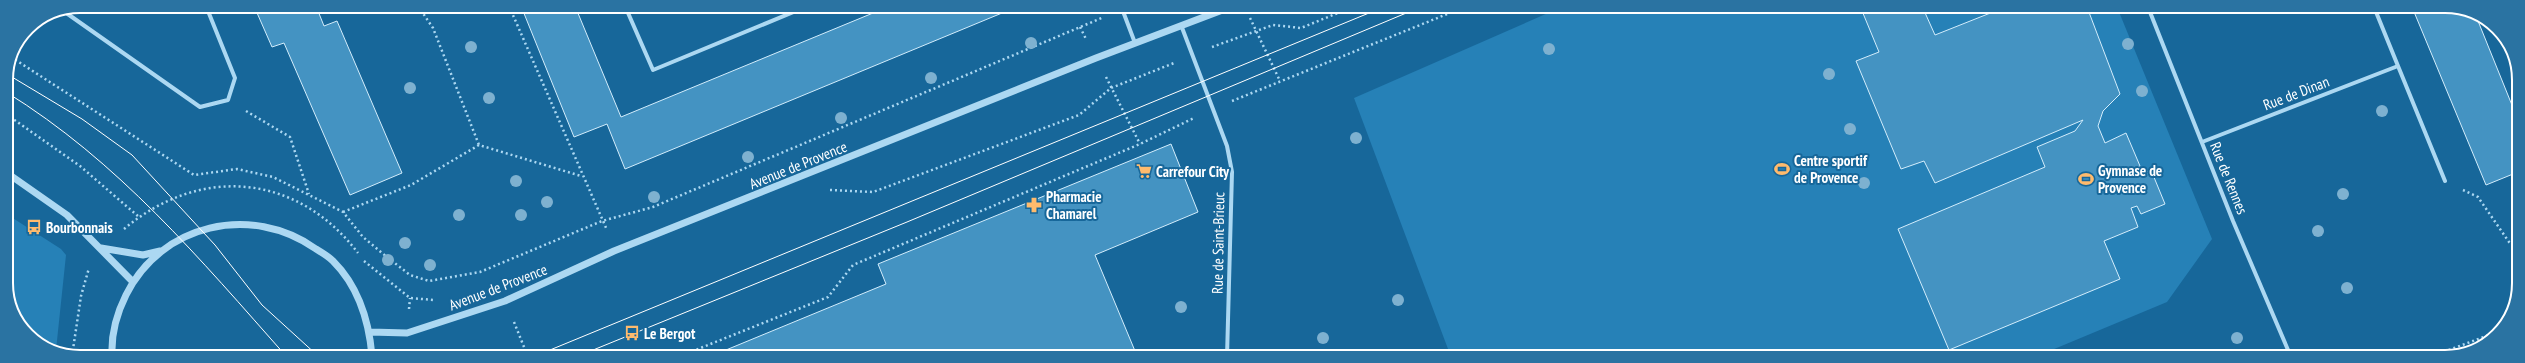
<svg xmlns="http://www.w3.org/2000/svg" width="2525" height="363" font-family="'PT Sans Narrow',sans-serif">
<rect width="100%" height="100%" fill="#17679a"/>
<path fill="#2681b7" d="M1564 6 2117 7 2212 239 2167 302 2035 357H1451L1354 98Z
M8 215 61 249 66 255 56 350 31 338 8 302Z"/>
<path fill="#4493c2" stroke="#d3edfc" d="M254 6H316L324 26 337 21 402 173 350 195 284 43 272 47Z
M521 6H575L621 117 890 6H999L1002 13 625 169 607 124 574 137Z
M1860 6H1922L1935 35 2008 6 2087 7 2120 94 2103 111 2098 126 2105 143 2126 133 2140 166 2134 169 2137 175 2151 170 2165 204 2141 214 2137 206 2131 208 2138 227 2104 241 2120 279 1949 350 1898 229 2045 167 2037 147 2075 131 2083 120 1935 183 1924 161 1901 169 1856 61 1879 52Z
M2412 7H2454L2476 16 2518 120V172L2486 185Z
M1171 144 1198 212 1095 255 1135 351 1120 357H709L886 284 878 264Z"/>
<g fill="none" stroke-linecap="round" stroke-linejoin="round">
<path stroke="#acd8f2" stroke-width="2.5" stroke-dasharray="2 3" stroke-linecap="butt" d="M418 6 433 28 479 145
M509 6 607 230
M1144 12 1156 6
M1250 18 1280 81
M1080 27 1086 39
M1212 47 1273 25 1301 28 1355 6
M11 57 194 175 237 169 273 177 343 212 363 237 382 253 410 275 429 281 480 272 602 221 653 207 1104 17
M1106 77 1140 144
M1232 101 1467 6
M246 111 290 137 309 194
M6 114 80 166 139 217
M830 190 873 192 1079 115 1111 88 1174 63
M2463 190 2478 197 2509 242 2518 250
M343 212 411 185 479 145 581 176
M124 229C200 165 297 173 358 253
M364 261 410 298 434 300
M409 309 410 298
M514 322 528 357
M72 356 81 296 89 268
M678 357 828 297 853 265 1140 144 1194 118
M2430 357 2497 332"/>
<path stroke="#acd8f2" stroke-width="4" d="M625 6 653 70 808 6
M1121 6 1135 43
M2148 7 2233 221 2291 357
M62 10 200 107 228 100 235 78 206 6
M1181 25 1227 146 1232 172 1227 357
M2398 66 2445 181
M2202 142 2398 66 2374 7"/>
<path stroke="#acd8f2" stroke-width="7" d="M7 173 67 215 133 282
M101 248 143 255 160 251
M370 332 407 333 505 301 614 251 1096 58 1233 6
M112 356C111 335 116 315 126 295 161 224 251 203 316 249 321 252 328 256 333 261 359 287 369 321 372 356"/>
<path stroke="#fff" stroke-width="1" d="M7 74 82 119 132 155 215 245 262 305 318 356
M6 92C118 161 200 259 286 356
M533 357 1386 6
M576 357 907 222 1423 6"/>
</g>
<g fill="#7eb1d0">
<circle cx="1031" cy="43" r="6"/>
<circle cx="2128" cy="44" r="6"/>
<circle cx="471" cy="47" r="6"/>
<circle cx="1549" cy="49" r="6"/>
<circle cx="1829" cy="74" r="6"/>
<circle cx="931" cy="78" r="6"/>
<circle cx="410" cy="88" r="6"/>
<circle cx="2142" cy="91" r="6"/>
<circle cx="489" cy="98" r="6"/>
<circle cx="2382" cy="111" r="6"/>
<circle cx="841" cy="118" r="6"/>
<circle cx="1850" cy="129" r="6"/>
<circle cx="1356" cy="138" r="6"/>
<circle cx="748" cy="157" r="6"/>
<circle cx="516" cy="181" r="6"/>
<circle cx="1864" cy="183" r="6"/>
<circle cx="2343" cy="194" r="6"/>
<circle cx="654" cy="197" r="6"/>
<circle cx="547" cy="202" r="6"/>
<circle cx="459" cy="215" r="6"/>
<circle cx="521" cy="215" r="6"/>
<circle cx="2318" cy="231" r="6"/>
<circle cx="405" cy="243" r="6"/>
<circle cx="388" cy="260" r="6"/>
<circle cx="430" cy="265" r="6"/>
<circle cx="2347" cy="288" r="6"/>
<circle cx="1398" cy="300" r="6"/>
<circle cx="1181" cy="307" r="6"/>
<circle cx="1323" cy="338" r="6"/>
<circle cx="2237" cy="338" r="6"/>
</g>
<defs>
<symbol id="stadium-bare" viewBox="-9 -9 18 18"><path d="M0-5a6.5 5 0 1 0 0 10a6.5 5 0 1 0 0-10ZM-3.5-1.8h7v3.6h-7Z" fill="#ffbb6d" stroke="#17679a" stroke-width="2.5" paint-order="stroke"/></symbol>
<symbol id="supermarket-bare" viewBox="-9 -9 18 18"><path d="M-6-5.5h2.5l.6 2H6L4.5 2H-2.5L-4.4-4H-6ZM-1.5 3.2a1.3 1.3 0 1 0 .1 0ZM3 3.2a1.3 1.3 0 1 0 .1 0Z" fill="#ffbb6d" stroke="#17679a" stroke-width="2.5" paint-order="stroke"/></symbol>
<symbol id="pharmacy-bare" viewBox="-9 -9 18 18"><path d="M-2-6h4v4h4v4h-4v4h-4v-4h-4v-4h4Z" fill="#ffbb6d" stroke="#17679a" stroke-width="2.5" paint-order="stroke"/></symbol>
<symbol id="bus-bare" viewBox="-9 -9 18 18"><path d="M-5-6H5V4H4V6H2V4H-2V6H-4V4H-5ZM-3.5-4V0h7V-4ZM-3.5 1.2v1.5H-2V1.2ZM2 1.2v1.5H3.5V1.2Z" fill="#ffbb6d" stroke="#17679a" stroke-width="2.5" paint-order="stroke"/></symbol>
</defs>
<g fill-rule="evenodd">
<use href="#stadium-bare" x="1771" y="158" width="22" height="22"/>
<use href="#supermarket-bare" x="1133" y="160" width="22" height="22"/>
<use href="#stadium-bare" x="2075" y="168" width="22" height="22"/>
<use href="#pharmacy-bare" x="1023" y="194" width="22" height="22"/>
<use href="#bus-bare" x="23" y="216" width="22" height="22"/>
<use href="#bus-bare" x="621" y="322" width="22" height="22"/>
</g>
<g text-anchor="middle" dominant-baseline="central" stroke-width="4" stroke-linejoin="round" paint-order="stroke">
<g font-size="15" fill="#fff" stroke="#17679a">
<text transform="translate(2296 93) rotate(-21)">Rue de Dinan</text>
<text transform="translate(798 165) rotate(-22)">Avenue de Provence</text>
<text transform="translate(2229 178) rotate(68)">Rue de Rennes</text>
<text transform="translate(1218 243) rotate(-89)">Rue de Saint-Brieuc</text>
<text transform="translate(498 287) rotate(-21)">Avenue de Provence</text>
</g>
<g font-size="15" font-weight="bold" fill="#fff" stroke="#17679a" text-anchor="start">
<text x="1794" y="160">Centre sportif<tspan x="1794" dy="17">de Provence</tspan></text>
<text x="2098" y="170">Gymnase de<tspan x="2098" dy="17">Provence</tspan></text>
<text x="1156" y="171">Carrefour City</text>
<text x="1046" y="196">Pharmacie<tspan x="1046" dy="17">Chamarel</tspan></text>
<text x="46" y="227">Bourbonnais</text>
<text x="644" y="333">Le Bergot</text>
</g>
</g>
<path d="M0 0H2525V363H0ZM80 13H2445A67 67 0 0 1 2512 80V283A67 67 0 0 1 2445 350H80A67 67 0 0 1 13 283V80A67 67 0 0 1 80 13Z" fill="#2a73a2" fill-rule="evenodd"/>
<path fill="none" stroke="#fff" stroke-width="2" d="M80 13H2445A67 67 0 0 1 2512 80V283A67 67 0 0 1 2445 350H80A67 67 0 0 1 13 283V80A67 67 0 0 1 80 13Z"/>
</svg>
